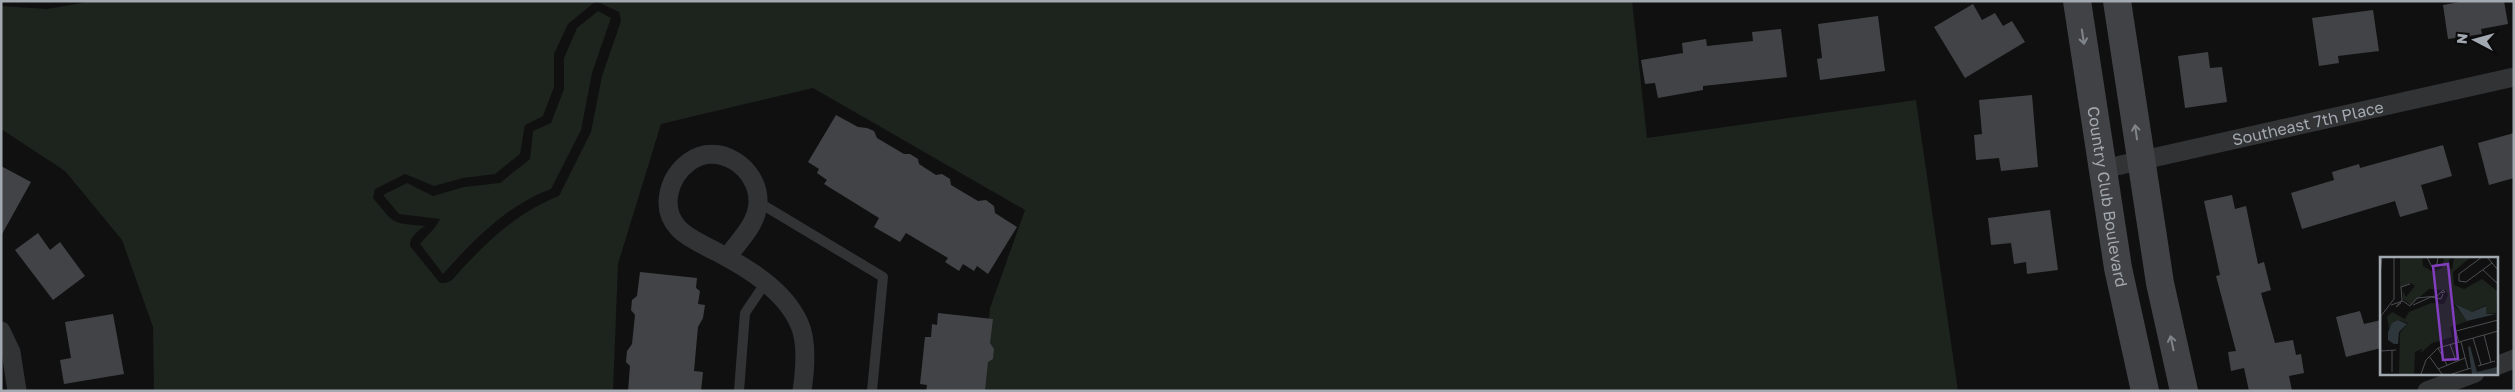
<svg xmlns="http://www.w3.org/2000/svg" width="2515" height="392" font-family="'Golos Text',sans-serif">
<rect width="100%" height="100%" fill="#101011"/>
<path fill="#1d231d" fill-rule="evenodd" d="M93 1H1632L1647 138 1916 100 1958 391H982L990 308 1025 210 813 88 661 124 618 264 613 391H154L153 327 122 240 65 171 1 129V6L47 9ZM596 1 619 12 621 21 602 76 591 132 559 196C515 213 482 246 452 280L446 283H440L410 246C410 237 417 231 425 226 390 223 395 224 373 198L375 189 405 174 434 186 463 178 495 174 520 154 525 125 543 116 554 87V54L568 24Z
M598 11 611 18 592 73 581 130 551 189C507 205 474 240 443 274L420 244C428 234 434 231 440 219L399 214 383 195 407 183 433 196 464 187 500 183 530 159 533 131 551 123 564 89V58L577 28Z"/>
<path fill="#424346" d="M2465 1H2504L2508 24 2481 29 2482 34 2448 39 2443 5Z
M1973 4 1982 20 1995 13 2003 26 2012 21 2025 42 1965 78 1934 27Z
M2373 10 2379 51 2338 56 2339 63 2319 66 2312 18Z
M1878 16 1885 71 1820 80 1817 59 1822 58 1818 24Z
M1781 29 1787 77 1703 86V90L1658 98 1655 83 1645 84 1641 60 1683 53 1682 43 1706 39 1707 46 1753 41 1752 32Z
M2208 52 2210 68 2222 67 2227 102 2185 108 2178 56Z
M2032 95 2038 167 2001 171 1999 158 1976 160 1974 135 1982 134 1979 100Z
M836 115 858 127 867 128 874 131 877 138 904 154H910L918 159 919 164 936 175 942 174 950 179 951 185 978 201 986 200 994 206 995 213 1017 227 988 274 977 266 974 271 963 264 959 271 945 262 948 258 906 233 900 242 874 227 879 218 824 184 827 180 817 173 819 169 808 162Z
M2514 133V178L2489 185 2478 143Z
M2443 145 2452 176 2421 185 2428 209 2400 217 2395 201 2302 229 2291 193 2334 180 2332 172 2359 164 2360 168Z
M1 166 31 182 1 236Z
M2232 195 2235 209 2246 206 2258 264 2264 262 2271 290 2261 293 2275 343 2293 340 2296 355 2301 354 2304 373 2289 376 2292 391H2249L2244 368 2231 371 2228 352 2236 351 2216 276 2220 275 2204 201Z
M2050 210 2058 270 2027 274 2026 262 2014 264 2011 243 1991 245 1988 218Z
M38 233 50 250 60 242 85 276 53 300 15 250Z
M640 272 697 278 696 288 700 291 698 304 705 305 703 318 698 327 694 371 703 372 701 391H628L630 366 626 362 627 351 632 344 635 315 631 310 632 300 637 296Z
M2360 311 2364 324 2381 320V348L2346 357 2336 317Z
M938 313 993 319 990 343 994 349 993 359 988 362 985 391H926L927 385 920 384 925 337H931L932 324 937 325Z
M113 314 124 374 64 384 60 360 71 358 65 322Z"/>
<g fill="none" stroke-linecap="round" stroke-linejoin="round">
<path stroke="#313335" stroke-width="10" d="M758 202 883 277 872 391
M739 391 745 313 766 282"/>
<g stroke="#313335" stroke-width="19">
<path id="s1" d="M2103 169 2514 77"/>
<path d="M727 257C739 241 758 223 758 202 759 168 718 140 689 162 669 177 659 208 679 229 689 239 704 245 717 252 749 269 784 290 799 323 808 342 805 371 802 391"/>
<path d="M1 331 11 352 17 391"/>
<path d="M2496 366 2514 359"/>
<path d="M2427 391 2475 373"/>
</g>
<g stroke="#404245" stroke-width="28">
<path id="s2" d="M2077 1 2118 268 2145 391"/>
<path d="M2117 1 2160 283 2184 391"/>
</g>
</g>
<defs><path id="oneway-shaft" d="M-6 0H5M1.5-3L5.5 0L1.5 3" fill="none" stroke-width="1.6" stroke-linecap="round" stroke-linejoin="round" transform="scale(1.25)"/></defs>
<g stroke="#80858b">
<use href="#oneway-shaft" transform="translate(2083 37) rotate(81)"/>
<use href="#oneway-shaft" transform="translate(2136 132) rotate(-98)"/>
<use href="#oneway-shaft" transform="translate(2172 343) rotate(-102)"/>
</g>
<g text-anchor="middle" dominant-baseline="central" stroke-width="4" stroke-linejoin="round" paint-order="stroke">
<g font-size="16" fill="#a3a9b0" stroke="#0b0b0c">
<text stroke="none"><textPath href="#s1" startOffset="210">Southeast 7th Place</textPath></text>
<text stroke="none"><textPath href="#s2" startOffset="198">Country Club Boulevard</textPath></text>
</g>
</g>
<g transform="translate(2380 257)">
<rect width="118" height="118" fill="#101011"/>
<path d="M20 0H42L43 9 53 15 62 11 64 0H70L68 9 72 13 74 0H91L73 15 74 28 84 32 102 22 117 34 116 56 106 57V48L92 55 73 47 88 64 70 70 72 80 52 86 41 96 42 92 35 95 34 117H19L20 76 28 66 18 63 9 72 7 60 12 55 25 62 29 55 51 46 64 47 68 38 66 33 49 32 31 48 23 42V34L26 40 35 29 31 26 20 31Z" fill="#1d231d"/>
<path d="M75 47 92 55 106 49V57H116L87 64ZM18 63 27 67 19 75 18 87H14L8 83V75L12 66ZM90 89 97 115 117 110V117H92L88 90Z" fill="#2d363a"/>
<path fill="none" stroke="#4b4d51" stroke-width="1" d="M47 0 52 10 57 7 58 0M102 0 79 17V24L86 25 112 6M107 0 118 13M103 13 118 27M0 18 2 0M21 46 16 50 22 43 21 30 30 27M11 48 23 44 30 49 37 41 57 39 63 33 65 35 61 36M33 48 51 40 61 42 63 37M75 71 79 86M76 74 118 63M104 78 111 105M93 81 101 108M81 85 88 112M70 87 76 104M58 91 67 108M1 94 16 93M49 99 62 117M98 109 115 104M58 112 85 101M12 115V93M1 117V59L14 42V0M41 117 46 103 58 91 118 74M72 117 91 111"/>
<path fill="#813fbd" fill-opacity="0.15" stroke="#813fbd" stroke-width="2.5" d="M68 7 78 102 63 103 53 9Z"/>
<rect width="118" height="118" fill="none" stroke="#a3a9b0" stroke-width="2.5"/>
</g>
<rect width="2515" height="392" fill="none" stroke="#a3a9b0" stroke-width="5"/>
<g transform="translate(2475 40) rotate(276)" stroke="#0b0b0c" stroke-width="4" paint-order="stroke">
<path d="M0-4L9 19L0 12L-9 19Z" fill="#a3a9b0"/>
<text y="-8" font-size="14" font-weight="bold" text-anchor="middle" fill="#a3a9b0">N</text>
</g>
</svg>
